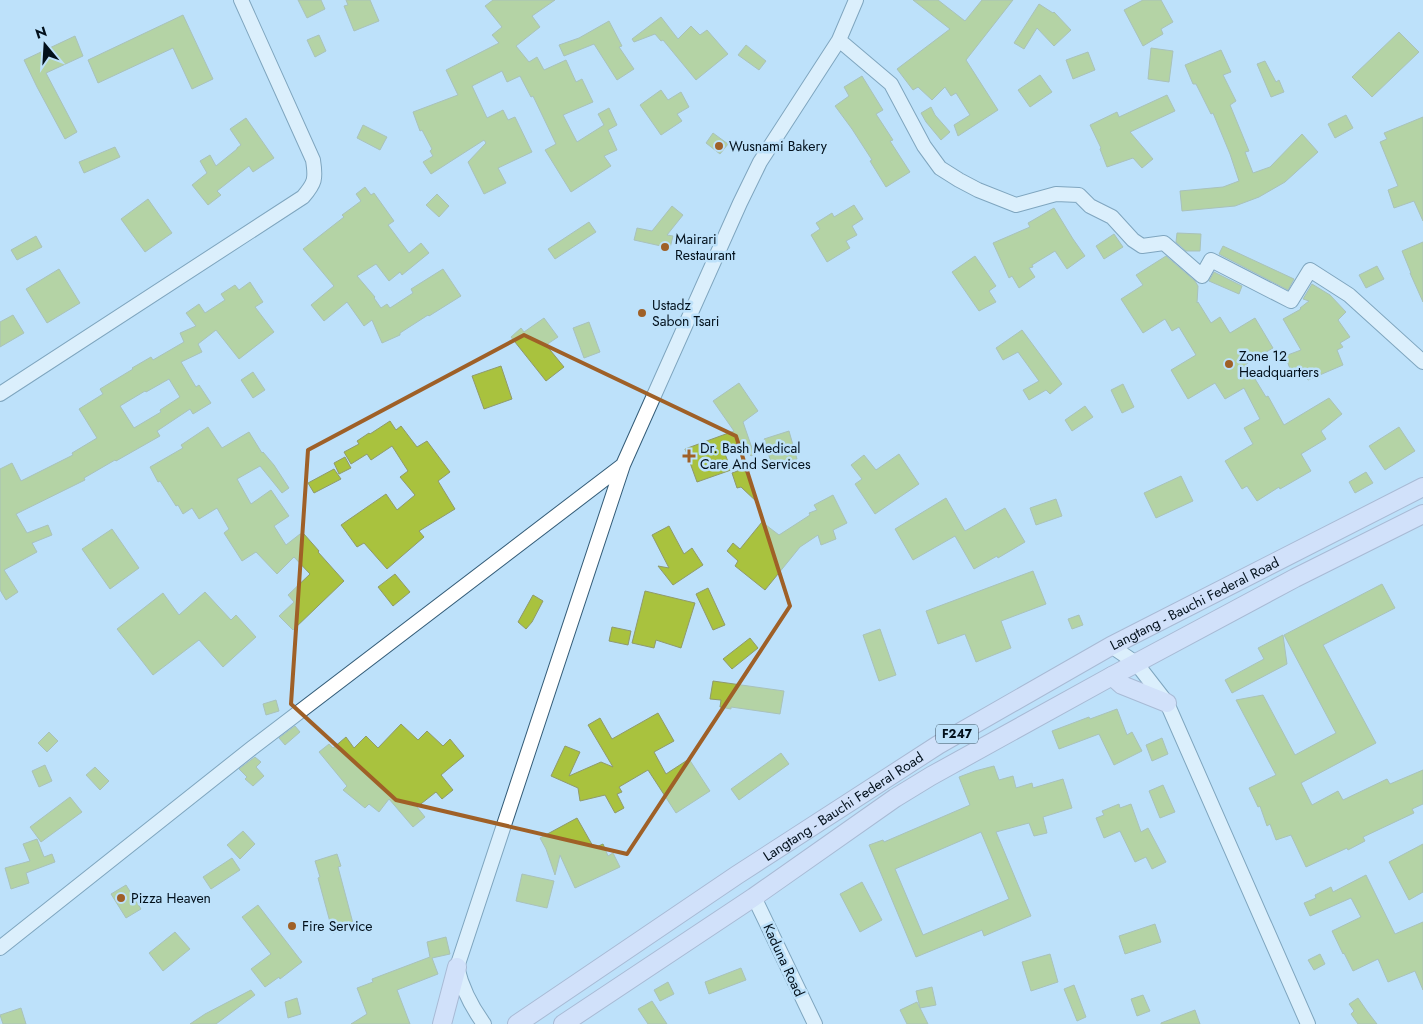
<svg xmlns="http://www.w3.org/2000/svg" width="1423" height="1024" font-family="Jost,sans-serif">
<rect width="100%" height="100%" fill="#bde1fa"/>
<path fill="#a9c23e" stroke="#8f9a6d" fill-rule="evenodd" d="M298 0H321L325 9 307 18Z
M346 0H370L379 21 354 31 344 6 348 5Z
M493 0H555L532 16 540 27 516 46 529 62 537 57 544 70 566 60 576 82 582 79 593 102 563 115 577 142 604 125 598 114 609 108 617 125 608 130 617 150 604 156 611 166 571 192 545 150 556 144 533 96 531 97 520 76 507 82 502 71 472 86 487 118 503 110 508 120 515 117 532 152 498 168 506 183 484 194 468 162 486 143 484 140 431 174 423 162 433 156 430 151 432 149 422 130 420 131 413 112 458 95 446 70 499 43 492 35 502 27 485 6Z
M913 0H938L965 21 982 0H1013L966 60 998 110 958 136 954 125 970 115 956 93 951 96 945 87 932 100 918 87 913 90 897 69 950 29Z
M1143 0H1161L1173 22 1161 29 1163 34 1143 46 1124 10Z
M1039 4 1053 13 1054 12 1071 30 1054 46 1037 28 1024 49 1014 43Z
M183 15 213 79 192 89 173 48 98 83 88 60Z
M661 17 678 39 691 26 700 35 707 30 728 54 696 80 663 40 661 41 655 34 634 42 632 39Z
M609 21 622 46 619 47 634 69 617 80 594 44 564 56 559 45 579 38Z
M1399 32 1419 52 1372 97 1352 77Z
M319 35 326 51 315 57 307 40Z
M75 36 83 56 46 73 77 132 65 139 37 87 24 60Z
M746 45 766 61 759 70 738 55Z
M1151 48 1173 51 1169 82 1148 79Z
M1221 50 1231 72 1223 75 1236 101 1230 105 1249 151 1245 152 1253 173 1270 167 1302 134 1318 152 1285 182 1259 197 1235 206 1182 211 1180 191 1223 187 1239 181 1230 154 1213 113 1211 114 1196 84H1193L1185 65Z
M1088 52 1095 70 1073 79 1066 60Z
M1265 61 1276 82 1279 80 1284 92 1271 97 1257 64Z
M1040 75 1052 92 1030 107 1018 90Z
M862 76 883 110 876 114 893 140 890 141 910 172 886 187 870 161 872 160 852 129 835 106 849 96 844 87Z
M661 90 668 100 681 92 689 107 677 114 682 121 661 135 640 105Z
M1167 95 1175 111 1130 132 1153 159 1142 168 1133 158 1107 167 1100 149 1101 148 1090 125 1117 112 1119 117Z
M931 107 935 115 950 132 941 140 926 122 921 113Z
M1346 115 1353 128 1335 138 1328 124Z
M1423 117V221L1414 201 1394 208 1388 190 1398 186 1380 142 1387 139 1384 133Z
M246 118 274 158 253 172 249 166 217 191 221 195 208 205 192 185 207 173 200 161 210 155 216 166 237 149V148L241 145 230 129Z
M363 125 387 137 380 150 357 138Z
M713 133 728 144 720 154 706 143Z
M115 147 120 157 84 173 79 162Z
M365 187 371 195 374 193 394 221 388 225 409 253 421 243 429 253 402 275 400 272 389 281 376 264 357 276 375 297 374 298 381 308 387 304 390 308 413 293 411 289 443 269 461 296 429 316 428 315 400 333V335L382 343 372 320 364 326 347 302 324 321 311 305 334 286 303 249 344 217 342 215 361 201 356 194Z
M437 194 449 206 439 217 426 205Z
M148 199 172 233 145 252 121 219Z
M854 205 863 219 852 226 857 235 846 241 850 248 827 262 811 235 820 229 816 223 832 213 834 217Z
M672 206 683 215 667 235 673 236 670 248 634 240 637 228 652 231Z
M1054 208 1073 239 1085 256 1067 269 1055 251 1032 265 1033 267 1029 268 1035 277 1019 288 1012 276 1009 278 993 243 1030 227 1028 223Z
M589 222 596 232 555 259 548 249Z
M1177 233 1201 234 1200 251H1186L1176 242Z
M1114 234 1123 247 1104 259 1096 246Z
M36 236 42 247 17 260 11 250Z
M1423 242V302L1410 273H1411L1402 251Z
M1223 246 1294 279 1288 290 1219 254Z
M975 256 996 286 989 291 996 302 979 311 952 272Z
M1166 256 1195 281 1198 286 1197 303 1198 302 1211 323 1220 317 1230 333 1255 318 1273 348 1246 364 1266 397 1268 396 1284 425 1329 398 1342 414 1321 431 1326 439 1301 454 1311 471 1280 489 1279 487 1257 501 1247 486 1242 489 1225 461 1253 444 1244 428 1260 419 1244 388 1225 399 1215 383 1188 399 1171 370 1196 355 1179 327 1172 331 1165 319 1143 333 1121 299 1143 285 1136 275Z
M1377 266 1384 279 1366 288 1359 275Z
M59 269 80 303 47 323 26 289Z
M1214 272 1242 286 1239 294 1209 281Z
M250 282 263 302 255 307 274 332 239 359 216 330 198 344 202 352 181 362 196 387 199 385 211 403 193 414 190 409 157 431 160 436 116 461 115 460 84 478 85 480 16 514 27 533 48 525 52 535 32 543 37 552 4 570 18 592 6 600 0 590V469L12 463 21 481 73 455 72 453 97 438 79 409 103 394 100 389 133 369 132 368 151 357 153 360 184 342 180 333 196 326 186 313 199 304 205 313 225 300 221 294 235 285 239 290ZM169 379 180 397 160 410 161 412 134 428 120 406 145 391 146 392Z
M1312 284 1330 295 1346 312 1338 320 1350 337 1340 343 1343 347 1337 350 1343 365 1308 380 1302 367 1291 371 1285 356 1301 350 1283 319 1301 309 1300 308 1309 301 1303 299Z
M13 315 24 333 0 347V322Z
M544 318 558 337 546 345 564 367 546 381 511 337 521 328 524 332Z
M589 322 600 352 584 358 573 328Z
M1022 330 1062 384 1050 394 1046 390 1029 400 1023 390 1039 381 1018 352 1003 360 996 348Z
M501 366 512 399 484 409 472 376Z
M253 372 265 390 253 398 241 380Z
M739 383 758 411 743 422 754 454 751 456 742 444 724 451 731 470 697 482 685 449 734 431 713 401Z
M1123 384 1134 407 1122 413 1111 390Z
M1085 406 1093 417 1072 431 1065 420Z
M390 421 396 430 401 426 417 447 427 441 450 472 438 481 455 509 419 531 424 537 387 569 364 543 357 547 341 525 386 494 397 510 415 495 400 477 408 471 392 446 371 460 367 454 351 464 344 452 359 444 357 441 369 433 370 434Z
M208 427 222 448 249 432 262 453 263 452 274 465 289 488 282 493 260 466 237 479 251 504 271 490 289 516 274 526 286 545 300 534H304L319 551 318 552 344 581 293 630 279 616 294 602 288 595 310 574 294 557 277 574 256 552 242 561 224 533 229 529 217 508 199 519 192 508 183 514 178 505 176 506 160 481 158 482 150 467 183 448 181 445Z
M1399 427 1415 451 1385 470 1369 446Z
M789 431 797 459 772 466 764 439Z
M899 454 919 484 875 514 855 484 862 479 851 465 864 455 876 470Z
M345 457 351 468 339 474 334 463Z
M334 469 341 479 314 493 308 483Z
M743 469 749 476 758 503 741 487 737 488 732 473Z
M1366 472 1373 483 1355 493 1349 482Z
M1181 476 1193 501 1156 518 1144 493Z
M833 495 847 523 833 530 836 539 821 545 818 535 800 547 765 590 735 566 738 561 727 551 733 543 740 549 762 522 779 535 810 515 809 513 817 510 814 505Z
M946 498 965 531 1005 508 1025 542 998 558 997 556 974 569 955 536 913 560 895 529Z
M1056 499 1062 516 1036 525 1030 508Z
M669 526 684 554 692 548 703 565 673 585 658 566 669 568 652 535Z
M112 529 139 568 110 589 82 549Z
M1033 571 1046 604 1001 621 1011 648 976 662 965 634 938 644 926 611Z
M395 574 410 592 393 606 378 587Z
M1382 584 1395 608 1323 645 1376 743 1301 783 1312 805 1338 791 1343 800 1387 779 1390 784 1423 770V804L1412 809 1414 813 1363 837 1365 841 1348 850 1347 848 1306 867 1291 835 1276 840 1270 824 1267 826 1260 806 1258 807 1249 788 1276 775 1236 700 1263 695 1295 755 1336 733 1284 635Z
M708 588 725 625 713 630 696 594Z
M645 591 695 603 681 648 656 640 654 648 632 643Z
M205 592 231 620 236 615 256 637 223 667 199 640 153 675 117 629 163 593 179 615Z
M533 595 543 601 532 622 526 629 518 622Z
M1079 615 1083 625 1072 629 1068 619Z
M612 627 631 631 628 645 609 641Z
M880 629 896 675 879 681 863 635Z
M1283 635 1287 664 1232 693 1225 680 1264 659 1258 648Z
M750 638 758 648 732 669 723 659Z
M713 681 784 691 780 714 731 707V709L720 707 721 700 710 699Z
M276 700 279 711 266 715 263 704Z
M1117 709 1127 735 1132 732 1142 751 1114 765 1099 734 1059 749 1052 731 1089 717 1090 719Z
M658 713 674 741 654 752 666 774 689 759 710 791 676 813 648 770 619 787 622 792 617 794 624 808 615 813 605 795 580 801 578 788 551 776 565 746 580 752 569 776 601 762 613 767 588 725 600 718 612 739Z
M401 724 418 740 427 731 443 746 450 739 464 756 441 775 453 790 442 799 436 792 417 807 425 817 413 827 389 799 379 812 369 804 365 808 343 790 347 786 319 752 329 744 333 748 346 737 354 748 366 736 378 748Z
M295 726 300 732 285 745 279 738Z
M49 732 58 741 47 752 38 743Z
M1162 738 1168 754 1152 761 1146 745Z
M781 753 789 764 739 800 731 789Z
M255 757 261 762 256 767 264 776 253 786 245 779 247 777 239 769Z
M45 765 52 781 39 787 32 771Z
M994 766 999 780 1013 776 1016 788 1032 783 1033 788 1063 779 1072 808 1043 817 1047 833 1034 836 1029 823 996 832 1031 916 984 936 982 930 916 957 869 845 883 840 884 842 970 805 959 777 975 771ZM981 832 1009 899 923 935 895 869Z
M95 767 109 781 100 790 86 775Z
M1163 785 1175 812 1160 818 1149 791Z
M70 797 82 812 41 842 30 827Z
M1119 804 1120 808 1131 804 1141 832 1148 828 1166 862 1152 869 1146 857 1135 862 1120 831 1104 838 1096 818 1104 815 1102 811Z
M577 818 594 848 603 844 608 856 613 853 620 867 575 888 560 855 555 875 546 849 540 838Z
M243 831 255 844 240 859 227 845Z
M37 839 44 857 52 854 55 862 26 873 29 883 11 889 5 868 30 861 23 844Z
M1423 844V892L1409 900 1389 862Z
M337 854 341 866 338 867 354 927 333 933 318 878 320 877 315 861Z
M232 858 240 870 211 889 203 877Z
M522 874 554 881 547 908 516 901Z
M1366 875 1395 934 1423 922V990L1415 971 1388 982 1378 959 1353 971 1344 953 1343 954 1332 931 1361 917 1351 898 1310 916 1304 903 1316 898 1315 895 1331 887 1333 892Z
M862 882 882 920 860 932 840 894Z
M126 885 141 909 126 918 111 894Z
M258 905 302 962 280 979 279 977 265 987 251 969 271 954 242 917Z
M1155 924 1161 942 1125 954 1119 936Z
M175 932 190 949 163 971 149 953Z
M446 937 450 954 432 958 438 974 397 990 410 1024H351L367 1014 357 988 373 982 372 979 430 957 427 942Z
M1050 954 1058 982 1031 991 1022 962Z
M1320 954 1325 964 1314 970 1308 960Z
M741 968 746 980 709 994 705 982Z
M668 982 674 994 660 1001 654 990Z
M1074 985 1086 1017 1077 1021 1064 989Z
M932 987 936 1005 920 1008 916 991Z
M251 990 255 995 216 1024H190L205 1014Z
M1143 995 1150 1011 1137 1016 1131 999Z
M297 998 301 1014 288 1018 285 1002Z
M1358 998 1367 1011 1377 1024H1358L1351 1014 1354 1011 1349 1004Z
M652 1001 667 1024H648L638 1009Z
M917 1002 928 1024H907L900 1010Z
M21 1008 26 1024H3L0 1015Z
M1195 1010 1200 1024H1161V1023Z"/>
<g fill="none" stroke-linecap="round" stroke-linejoin="round">
<defs>
<path id="minor" d="M839 40 891 84 924 146 940 168 959 180 978 190 1016 205 1056 194 1079 195 1090 206 1112 217 1133 240 1142 246 1164 243 1202 276 1211 260 1291 301 1310 270 1349 295 1423 362
M0 394 303 197C315 183 316 179 313 160L241 0
M1111 646 1136 663 1167 703 1308 1024
M754 897 815 1024
M0 948 252 748 623 465
M484 1024C471 1006 462 989 457 967L623 465 740 203 760 162 839 40 856 0"/>
<g id="major">
<path d="M1112 676 1122 685 1167 703"/>
<path d="M442 1024 457 967"/>
<path id="s1" d="M517 1024 737 875 938 745 1111 646 1423 487"/>
<path d="M563 1024 754 897 895 798 931 776 1112 676 1295 578 1423 514"/>
</g>
</defs>
<use href="#minor" stroke="#335c78" stroke-width="16"/>
<use href="#major" stroke="#8e8aa9" stroke-width="20"/>
<use href="#minor" stroke="#fff" stroke-width="14"/>
<use href="#major" stroke="#e8e0fa" stroke-width="18"/>
</g>
<path d="M0 0H1423V1024H0ZM524 335 736 436 790 606 627 854 396 800 291 704 308 450Z" fill="#bde1fa" fill-opacity=".55" fill-rule="evenodd"/>
<path fill="none" stroke="#9f6027" stroke-width="4" stroke-linejoin="round" d="M524 335 736 436 790 606 627 854 396 800 291 704 308 450Z"/>
<g fill="#9f6027" stroke="#bde1fa" stroke-width="2">
<circle cx="719" cy="146" r="5"/>
<circle cx="665" cy="247" r="5"/>
<circle cx="642" cy="313" r="5"/>
<circle cx="1229" cy="364" r="5"/>
<path d="M686.5 448.5h5v5h5v5h-5v5h-5v-5h-5v-5h5z"/>
<circle cx="121" cy="898" r="5"/>
<circle cx="292" cy="926" r="5"/>
</g>
<g text-anchor="middle" dominant-baseline="central" stroke-width="5" stroke-linejoin="round" paint-order="stroke">
<rect fill="#bde1fa" stroke="#3a4f5e" stroke-width="1" x="936" y="724.5" width="42" height="19" rx="4"/>
<g font-size="12" font-weight="bold" fill="#02101b">
<text x="957" y="734">F247</text>
</g>
<g font-size="14" fill="#02101b" stroke="#bde1fa" text-anchor="start">
<text x="729" y="146">Wusnami Bakery</text>
<text x="675" y="239">Mairari<tspan x="675" dy="16">Restaurant</tspan></text>
<text x="652" y="305">Ustadz<tspan x="652" dy="16">Sabon Tsari</tspan></text>
<text x="1239" y="356">Zone 12<tspan x="1239" dy="16">Headquarters</tspan></text>
<text x="700" y="448">Dr. Bash Medical<tspan x="700" dy="16">Care And Services</tspan></text>
<text x="131" y="898">Pizza Heaven</text>
<text x="302" y="926">Fire Service</text>
</g>
<g font-size="14" fill="#02101b" stroke="#bde1fa">
<text stroke="none"><textPath href="#s1" startOffset="798">Langtang - Bauchi Federal Road</textPath></text>
<text stroke="none"><textPath href="#s1" startOffset="392">Langtang - Bauchi Federal Road</textPath></text>
<text transform="translate(784 960) rotate(65)">Kaduna Road</text>
</g>
</g>
<g transform="translate(45 45) rotate(342)" stroke="#bde1fa" stroke-width="4" paint-order="stroke">
<path d="M0-4L9 19L0 12L-9 19Z" fill="#02101b"/>
<text y="-8" font-size="14" font-weight="bold" text-anchor="middle" fill="#02101b">N</text>
</g>
</svg>
